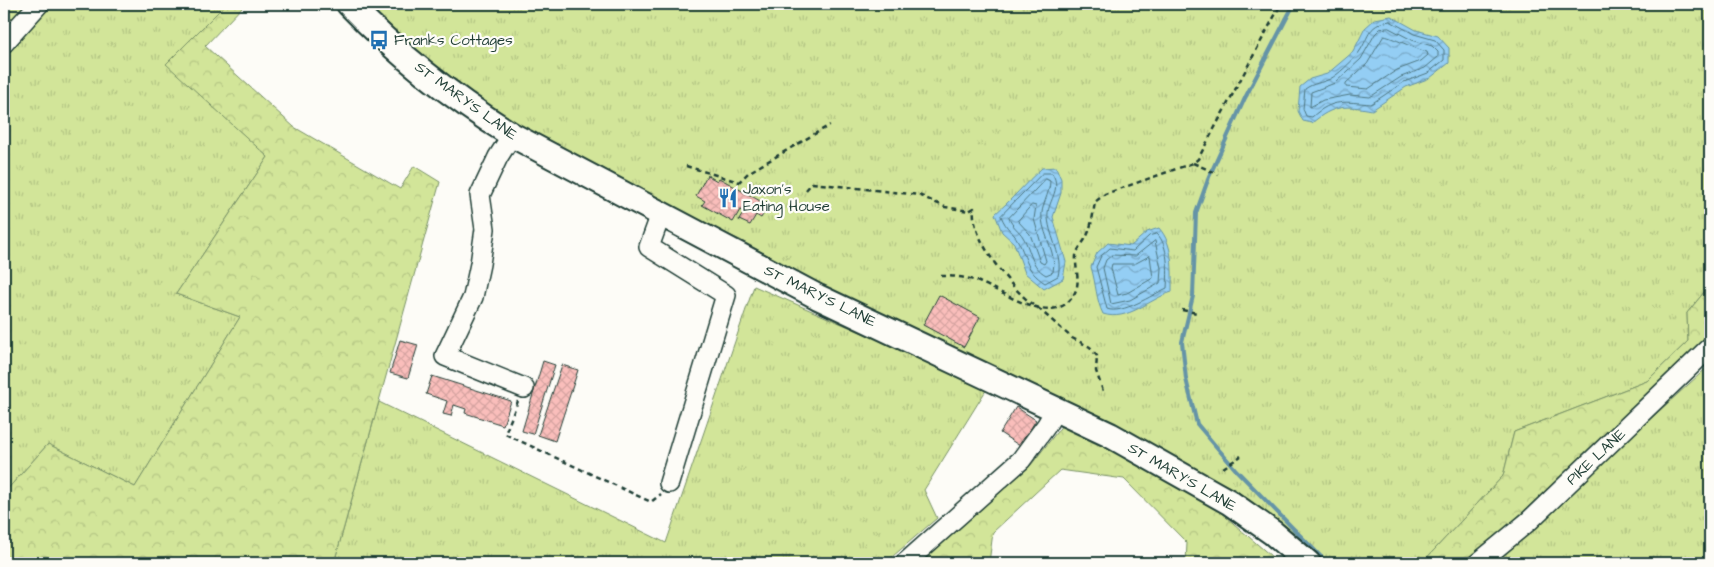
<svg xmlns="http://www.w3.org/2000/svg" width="1714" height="567" font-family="'Architects Daughter',sans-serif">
<defs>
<pattern id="grass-tufts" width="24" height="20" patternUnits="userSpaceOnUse" patternTransform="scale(1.25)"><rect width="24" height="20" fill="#d2e599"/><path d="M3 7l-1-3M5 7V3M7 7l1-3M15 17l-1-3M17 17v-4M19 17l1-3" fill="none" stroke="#b4c584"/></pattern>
<pattern id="forest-crowns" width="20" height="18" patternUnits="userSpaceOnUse" patternTransform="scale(1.25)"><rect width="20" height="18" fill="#d2e599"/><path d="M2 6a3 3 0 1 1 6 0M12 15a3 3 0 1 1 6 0" fill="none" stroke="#b4c584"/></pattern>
<pattern id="water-waves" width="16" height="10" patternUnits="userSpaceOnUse" patternTransform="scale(1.25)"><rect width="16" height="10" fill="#94cef4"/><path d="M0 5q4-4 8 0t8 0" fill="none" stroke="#78a8c6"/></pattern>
<pattern id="building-cross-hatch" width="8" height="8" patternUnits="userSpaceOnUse" patternTransform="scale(1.25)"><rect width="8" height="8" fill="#fabebb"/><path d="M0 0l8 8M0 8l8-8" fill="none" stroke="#d6a4a1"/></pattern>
</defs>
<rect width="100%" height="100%" fill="#fdfcf7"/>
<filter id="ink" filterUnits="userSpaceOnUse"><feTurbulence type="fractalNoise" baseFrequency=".02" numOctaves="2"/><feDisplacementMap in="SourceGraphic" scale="10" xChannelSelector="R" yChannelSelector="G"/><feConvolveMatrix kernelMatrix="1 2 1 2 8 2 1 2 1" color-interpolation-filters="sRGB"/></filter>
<g filter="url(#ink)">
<path fill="url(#grass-tufts)" stroke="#789166" d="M4 4H226L167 64 268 157 176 294 240 317 135 487 48 444 4 493Z
M361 4H1710V285L1687 313 1688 341 1647 381 1514 432 1503 476 1422 563H1323L1279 524 1236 490 863 307 740 240 653 200 544 142 489 108 422 60Z
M754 286 988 387 924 490 937 518 885 563H334L379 402 666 543Z
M1710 365V563H1491Z"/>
<path fill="url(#forest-crowns)" stroke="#789166" d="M226 4H245L205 46 294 127 400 189 414 166 440 182 334 563H4V493L48 444 135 487 240 317 176 294 268 157 166 64Z
M1710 285V334L1653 391 1468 563H1422L1503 476 1514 432 1647 381 1688 341 1687 313Z
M1063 424 1195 490 1279 563H1186L1187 543 1124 479 1060 470 993 532 989 563H920L1031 465Z"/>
<path fill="url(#water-waves)" stroke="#6594a7" d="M1391 16 1416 30 1438 36 1449 48V63L1430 78 1406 87 1372 110C1346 105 1333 105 1312 123L1303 121 1298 111 1300 87 1310 79 1327 74 1353 52 1365 28 1375 19Z
M1056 167 1061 179V193L1053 217 1066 262 1063 279 1044 289 1025 273 1014 243 1002 232 995 214C1012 200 1025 183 1042 168Z
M1159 228C1174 245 1172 270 1172 292 1149 299 1128 322 1103 314 1096 300 1096 283 1091 267L1097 253 1108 243 1131 246 1147 232Z"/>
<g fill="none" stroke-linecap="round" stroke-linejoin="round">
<path stroke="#4e7781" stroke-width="1" d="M1390 21 1414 34 1435 40 1444 50V60L1428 73 1404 82 1371 104C1345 102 1333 98 1312 117L1306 116 1303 109 1305 89C1313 83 1322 83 1330 79 1339 74 1350 63 1357 55 1370 39 1365 25 1390 21Z
M1389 28 1412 40 1432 46 1438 52V57L1425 68 1401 77 1370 97 1350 95 1323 100 1310 107 1311 92 1335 83 1361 59 1375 34 1380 29Z
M1384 36C1389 36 1418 50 1427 52L1428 55 1421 61 1397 70 1368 89 1346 87V83L1367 64Z
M1043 173H1052C1063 190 1046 202 1048 218 1050 239 1063 255 1058 276L1045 283C1025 270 1028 260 1018 241 1013 231 1007 231 1001 216Z
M1046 179 1050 181C1050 194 1040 207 1042 219 1044 237 1057 254 1053 272L1046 275C1030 266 1032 252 1023 237 1019 230 1012 227 1009 218Z
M1032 205 1036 206 1034 219 1046 261 1044 264 1040 262 1030 234 1018 221Z
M1157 234C1169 245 1168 272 1167 288 1152 295 1122 315 1107 309L1096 267 1101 256 1110 248 1133 251 1149 236Z
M1155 241 1161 268 1160 283 1130 300 1111 304 1103 268 1106 260 1112 255 1135 256Z
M1150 256 1153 278 1127 293 1118 295 1111 268 1112 264H1134Z"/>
<path stroke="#6594a7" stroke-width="4" d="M1294 4 1245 98 1209 177 1196 213 1193 296 1182 342 1186 379 1197 424 1236 470 1327 563"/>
</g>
<path fill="url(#building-cross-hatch)" stroke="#1f3d34" d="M707 175 717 181 719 178 762 202 759 208 765 211 761 218 756 215 750 225 739 220 744 212 740 210 733 222 702 205 705 201 696 196Z
M939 295 980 317 964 347 923 325Z
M400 340 418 345 408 378 390 373Z
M543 361 555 365 533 434 522 431Z
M562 365 578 370 555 441 538 435Z
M432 376 511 401 503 425 465 413 466 409 454 405 451 416 443 414 447 401 426 394Z
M1016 407 1036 420 1020 446 1000 433Z"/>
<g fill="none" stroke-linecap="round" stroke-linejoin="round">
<defs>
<path id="minor" d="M4 43 39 4
M512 135 498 157 480 195 485 229 480 264 473 297 445 356 524 388
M661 214 649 247 726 295 669 483
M905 563 1021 460 1046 426 1056 409
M1478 563 1529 521 1710 347"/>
<path id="major" d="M349 4C397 54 453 98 512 135L818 297 1110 435 1229 502 1273 533 1308 563"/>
</defs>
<use href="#minor" stroke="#1f3d34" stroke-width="22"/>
<use href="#major" stroke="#1f3d34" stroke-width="28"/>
<path stroke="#1f3d34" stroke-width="2.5" stroke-dasharray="5 4" stroke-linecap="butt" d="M1193 163 1218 174
M686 166 739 182 748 173 830 125
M806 190 812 183 919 195 945 207 969 211 974 208C970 238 1010 287 1033 305
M941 276C954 276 967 277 979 282 1004 292 1059 332 1076 290 1080 280 1075 267 1076 256 1077 249 1084 242 1087 236 1092 225 1093 214 1095 202L1105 194 1193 163 1198 159 1281 4
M1038 308 1072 338 1090 347 1097 356 1096 371 1104 394
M1182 310 1197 313
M518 401 505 434 651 502 661 494
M1223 468 1241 456"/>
<use href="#minor" stroke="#fdfcf7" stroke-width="19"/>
<use href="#major" stroke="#fdfcf7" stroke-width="24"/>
</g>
</g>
<defs>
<symbol id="bus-bare" viewBox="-9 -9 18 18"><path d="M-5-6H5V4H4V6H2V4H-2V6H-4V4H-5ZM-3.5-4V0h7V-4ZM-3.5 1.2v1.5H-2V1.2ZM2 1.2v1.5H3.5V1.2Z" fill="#1f6fb2" stroke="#fdfcf7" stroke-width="2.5" paint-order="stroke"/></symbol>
<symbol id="restaurant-bare" viewBox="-9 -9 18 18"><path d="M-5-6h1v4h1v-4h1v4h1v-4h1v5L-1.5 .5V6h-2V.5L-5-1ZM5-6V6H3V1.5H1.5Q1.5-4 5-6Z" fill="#1f6fb2" stroke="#fdfcf7" stroke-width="2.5" paint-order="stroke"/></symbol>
</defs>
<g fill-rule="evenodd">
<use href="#bus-bare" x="365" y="26" width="28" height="28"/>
<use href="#restaurant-bare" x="714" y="184" width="28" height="28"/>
</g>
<g text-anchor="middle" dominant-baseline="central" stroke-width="4.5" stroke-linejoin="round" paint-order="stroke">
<g font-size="15" fill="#1f3d34" stroke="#fdfcf7" text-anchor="start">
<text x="394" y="40">Franks Cottages</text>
<text x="743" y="189">Jaxon's<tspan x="743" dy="17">Eating House</tspan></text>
</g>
<g font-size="15" fill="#1f3d34" stroke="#fdfcf7">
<text transform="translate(466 101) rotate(36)">ST MARY'S LANE</text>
<text transform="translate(820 296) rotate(26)">ST MARY'S LANE</text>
<text transform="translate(1596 457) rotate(-43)">PIKE LANE</text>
<text transform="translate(1182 477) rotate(30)">ST MARY'S LANE</text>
</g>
</g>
<rect width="1714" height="567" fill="none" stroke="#fdfcf7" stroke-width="20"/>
<rect x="10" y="10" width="1694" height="547" fill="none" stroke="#1f3d34" stroke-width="2" filter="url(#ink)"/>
</svg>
